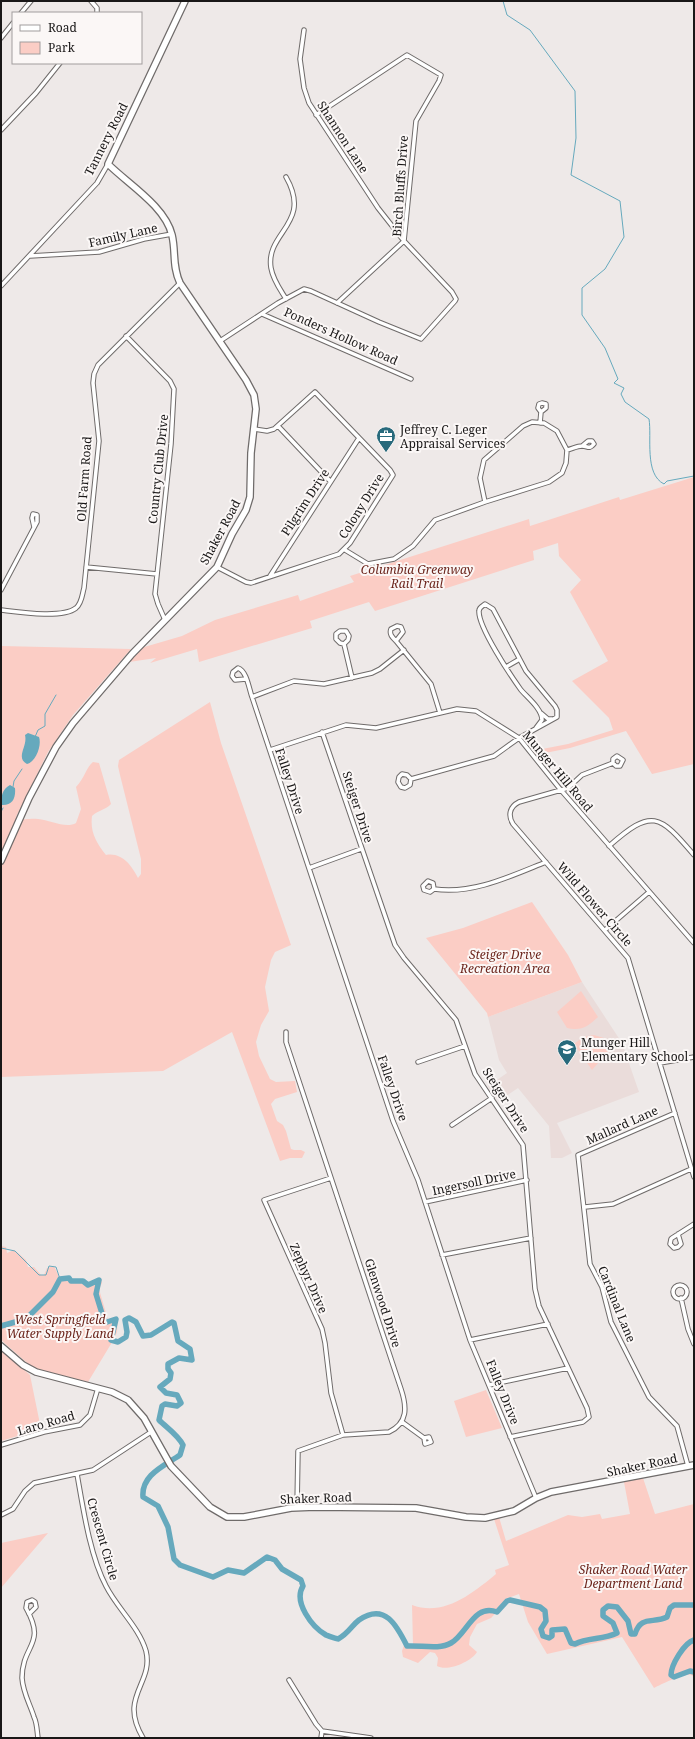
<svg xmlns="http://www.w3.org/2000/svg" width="695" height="1739" font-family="'Noto Serif',serif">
<rect width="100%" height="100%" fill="#eee9e8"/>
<path fill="#eadcda" d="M582 982 622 1043 639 1092 557 1123 572 1153 562 1158H551L549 1126 518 1088 499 1101 488 1086 507 1073 499 1060 488 1017Z"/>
<path fill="#fbcdc5" d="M694 477V764L652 774 626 731 570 748 535 755 532 751 568 744 613 730 609 718 572 681 608 661 570 592 581 580 559 556 558 543 533 551 534 560 375 611 369 602 310 621 312 628 199 662 197 649 150 663 156 658 129 662 141 648 182 636 215 620 298 595 300 601 354 582 350 576 529 519 530 526 619 497 620 500Z
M1 646 131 649 73 715 48 752 16 817C24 821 29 818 38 819 50 820 66 829 76 823L81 809 76 787C84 779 87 766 93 762L99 763 111 804C106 810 98 810 92 816 90 832 96 842 106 855 122 852 132 866 138 878L141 874V859L120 775 118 766 119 760 210 702 221 743 291 945 275 952 271 960 265 987 269 1011 261 1025 256 1042 259 1056 270 1079 276 1082 295 1081 297 1092 275 1099 271 1104 277 1121 283 1125 286 1131 291 1149 294 1150H301L305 1152 302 1158H290L280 1161 232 1032 163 1071 1 1077Z
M532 902 568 955 582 982 488 1017 487 1013 426 938 463 928Z
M581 991 598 1017C587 1027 582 1031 567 1028L557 1012Z
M594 1035 604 1038 612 1047 592 1070 574 1044 583 1037Z
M1 1246 6 1247 7 1253 14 1250C19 1253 22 1257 26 1260L28 1267H34L41 1275H44L47 1268 53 1266 55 1268 60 1279 82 1280 89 1284 98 1279H101L102 1283 99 1289 108 1320 114 1317 118 1318 117 1332 114 1339 88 1382 34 1369 1 1340Z
M1 1350 30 1375 41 1429 1 1441Z
M486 1390 502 1428 466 1437 454 1401Z
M643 1478 655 1514 694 1504V1677L691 1675C684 1673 662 1684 654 1688L622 1637 547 1654 528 1622 519 1594 505 1599 506 1602 491 1618 477 1624 470 1637 469 1645 477 1652C471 1662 447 1672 437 1666L438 1658 435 1653 430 1652 418 1663 403 1657 402 1651 405 1642 413 1645 412 1605C444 1617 473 1593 496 1574L495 1570 509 1565 494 1519 499 1517 506 1541 568 1515 582 1517 600 1514 602 1519 630 1514 624 1482Z
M48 1533 1 1588V1543Z"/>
<path fill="#66a9bd" d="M28 733 39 737C42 745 36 762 27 764 15 757 28 747 25 735Z
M10 785 15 788C16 799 12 806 1 805 1 797 2 789 10 785Z"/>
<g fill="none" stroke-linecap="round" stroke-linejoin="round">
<path stroke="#66a9bd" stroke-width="1" d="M503 1 507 15 530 30 575 91 576 138 571 175 620 201 624 237 605 269 582 288V315L605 348 618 379 614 383 624 388 621 394 625 402 649 419C652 437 644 474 664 484L667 481 694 476
M35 737 38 730 45 726V714L56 695
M13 787 14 781 22 769
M1 812 3 808
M1 1248 15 1251 39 1275H46L49 1266 56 1267 60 1279"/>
<path stroke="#66a9bd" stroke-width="5.5" d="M1 1326 26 1319 53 1292 60 1279 69 1278 71 1281H83L88 1285 99 1280 96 1294 104 1320 107 1322 116 1319 111 1340 118 1342 126 1337 127 1332 125 1320 129 1318 136 1322 143 1336 151 1335 172 1322 174 1323 178 1341 190 1349 192 1360 179 1358 168 1364V1369L171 1373 170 1379 160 1387 166 1393 177 1395 181 1403 177 1406 165 1404 162 1406 159 1420C167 1428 178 1435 183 1445L180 1455C164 1466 141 1475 143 1497L158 1506 168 1527 174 1559 180 1565 213 1577 228 1570 244 1573 267 1557 275 1560 282 1569 301 1580 303 1586C293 1602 312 1627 326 1635 330 1637 335 1638 338 1639 349 1633 351 1626 359 1620 385 1602 397 1626 407 1646 421 1645 439 1650 451 1643 467 1634 474 1603 497 1612L507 1601 510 1600 540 1607 545 1611 546 1621 541 1629 543 1636 549 1638 552 1636V1630L565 1629 571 1643 575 1644C588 1637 603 1640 617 1633L613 1623 603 1616V1610L608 1606 617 1607 628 1621 631 1634H635C641 1615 653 1624 667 1617L670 1608 674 1605H694
M694 1640C684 1643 671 1665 671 1675L674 1677 690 1671 694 1672"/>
<defs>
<path id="street" d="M91 1 97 8V13
M21 13 31 1
M304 30 300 59 304 88 309 103 378 208 404 241 337 303
M1 38 13 23
M1 130 36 93 60 63
M30 256 99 252 144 239 172 234
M1 286 97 183 108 164
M286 299C280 289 273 280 271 268 265 232 313 224 286 177
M262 314 411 379
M126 336 170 381 174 389 171 444 155 594 158 604 165 620
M220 341 278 303 304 289 311 291 379 322 421 339 455 301 456 299 452 292 404 241 416 121 439 81 441 75 407 55 316 115
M540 423 541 412 546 408V404L542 403 539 404 538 408 541 412
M278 426 330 481
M567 450C572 449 577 446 582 446 588 446 589 450 594 444L592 441H588L582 446
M345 550 368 564 394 559 413 546 435 520 485 502 480 478 484 460 523 426 532 422 544 423 557 431 567 450 566 463 562 473 549 482 485 502
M86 567 157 574
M217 567 246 582 251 583 339 554 350 543 393 475 390 470 315 392 274 429 267 431 254 429
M270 576 359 438
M1 590 37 522V515L33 514 32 518 34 527
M1 610C18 612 62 619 76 608 82 603 82 595 84 588L99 441 93 383 94 374 98 365 180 283
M396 641 403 632 401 627 397 626 391 629C389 634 392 637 396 641L431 684 440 713
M344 644 340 643 336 639V634L340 631H346L349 636 348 640 344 644 352 678
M506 667 518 660
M246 679 235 680 232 676 233 672 238 668C247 671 249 689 252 697L393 1121 418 1180 470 1340 536 1498
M252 697 294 681 324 684 372 673 380 669 404 650
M541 713 548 719H552
M322 732 395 945 404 958 456 1020 475 1074 523 1145 535 1289 539 1306 587 1408 589 1417 583 1422 510 1437
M270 750 346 725 376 728 457 709 476 711 519 738 560 789 694 943
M613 763V759L617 756 623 760 620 766H616L613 763 582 775 568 788 519 802C509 807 508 816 513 824L628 958 694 1177
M411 779 410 785 405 788 401 787 398 782 399 777 402 774 407 775 411 779 494 756 519 738 557 717V710L555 706 526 671 493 609 485 604C483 606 479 607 479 611 478 627 511 676 521 690 528 698 542 709 542 720L536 728
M609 846C652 808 659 814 694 855
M309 868 361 849
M434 889 430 892 424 890 423 886 428 881 433 883 434 889C472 895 511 876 546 862
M605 930 649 892
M286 1032V1042L401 1389C407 1407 408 1423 389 1432L343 1435 298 1451 297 1507
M418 1062 465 1046
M660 1063 694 1057
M675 1113 578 1155 590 1264 602 1287 611 1322 649 1397 677 1426 688 1466
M452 1125 492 1098
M331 1178 264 1200 322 1329 325 1343 331 1393 343 1435
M425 1202 527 1180
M585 1207 613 1204 691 1169
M678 1234 681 1244 678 1247 674 1248 670 1244 671 1239 672 1238 694 1224
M442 1255 531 1238
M673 1292a7 7 0 1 1 14 0a7 7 0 1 1-14 0Z
M681 1298 688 1329 694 1344
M470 1340 548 1324
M489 1385 568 1368
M402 1422 424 1438 429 1437 431 1442 425 1444 424 1438
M1 1445 44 1432 80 1425 90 1415 98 1388
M77 1474C83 1508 90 1556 106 1586 117 1608 139 1627 146 1651 154 1684 118 1696 143 1738
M1 1515 13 1509 25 1491 34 1483 93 1470 151 1432
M29 1614 36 1607 35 1602 32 1600 27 1602 26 1608C47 1645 22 1644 22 1678 23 1693 30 1704 34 1717 37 1723 37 1731 38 1738
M289 1680 316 1724 322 1731
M321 1738 322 1731 371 1738"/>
<path id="secondary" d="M1 861 29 798 56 747 73 723 132 654 217 567 232 534 246 510 250 497 251 453 256 409 254 395 246 380 180 283C172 266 176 252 172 235 165 206 128 184 108 164L185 1
M1 1346 23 1365 36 1372 112 1392 128 1400 144 1418 171 1466 210 1507 227 1517H244L291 1508 315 1507 416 1508 466 1517 485 1518 514 1511 536 1498 551 1492 694 1465"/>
</defs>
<use href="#street" stroke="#6f6b6a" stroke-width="5.5"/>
<use href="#secondary" stroke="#6f6b6a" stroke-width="8"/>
<use href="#street" stroke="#fff" stroke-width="3.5"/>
<use href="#secondary" stroke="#fff" stroke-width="5.5"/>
</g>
<defs>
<symbol id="office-pin" viewBox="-11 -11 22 30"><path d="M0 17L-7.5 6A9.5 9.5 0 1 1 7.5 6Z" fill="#286a7c" stroke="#fbf7f6"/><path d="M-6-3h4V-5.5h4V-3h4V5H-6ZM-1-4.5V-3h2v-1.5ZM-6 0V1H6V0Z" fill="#fff"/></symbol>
<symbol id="school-pin" viewBox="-11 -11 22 30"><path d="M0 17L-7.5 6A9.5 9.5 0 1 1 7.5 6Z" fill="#286a7c" stroke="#fbf7f6"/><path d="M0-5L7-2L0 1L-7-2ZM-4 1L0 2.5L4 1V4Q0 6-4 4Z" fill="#fff"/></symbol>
</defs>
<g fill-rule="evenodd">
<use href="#office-pin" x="375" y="425" width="22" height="30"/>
<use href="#school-pin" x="556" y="1038" width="22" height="30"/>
</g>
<g text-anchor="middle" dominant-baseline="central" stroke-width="4" stroke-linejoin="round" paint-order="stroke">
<g font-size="12" fill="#191717" stroke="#fbf7f6">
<text transform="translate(343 137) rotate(57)">Shannon Lane</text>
<text transform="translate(106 139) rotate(-63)">Tannery Road</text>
<text transform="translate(400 186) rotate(-86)">Birch Bluffs Drive</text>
<text transform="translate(123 235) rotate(-13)">Family Lane</text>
<text transform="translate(341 336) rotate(24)">Ponders Hollow Road</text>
<text transform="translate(158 469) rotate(-84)">Country Club Drive</text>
<text transform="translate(84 479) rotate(-86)">Old Farm Road</text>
<text transform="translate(305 502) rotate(-57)">Pilgrim Drive</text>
<text transform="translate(361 506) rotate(-58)">Colony Drive</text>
<text transform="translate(220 532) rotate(-62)">Shaker Road</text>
<text transform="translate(558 771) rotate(50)">Munger Hill Road</text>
<text transform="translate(290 781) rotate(72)">Falley Drive</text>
<text transform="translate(358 807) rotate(72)">Steiger Drive</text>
<text transform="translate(595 904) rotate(49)">Wild Flower Circle</text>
<text transform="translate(393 1088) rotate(71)">Falley Drive</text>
<text transform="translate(506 1100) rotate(57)">Steiger Drive</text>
<text transform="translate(622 1125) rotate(-24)">Mallard Lane</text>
<text transform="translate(474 1182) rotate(-12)">Ingersoll Drive</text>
<text transform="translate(309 1278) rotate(66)">Zephyr Drive</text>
<text transform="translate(383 1303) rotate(72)">Glenwood Drive</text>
<text transform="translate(617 1304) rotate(68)">Cardinal Lane</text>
<text transform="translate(503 1392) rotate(68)">Falley Drive</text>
<text transform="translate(46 1423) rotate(-16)">Laro Road</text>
<text transform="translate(642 1465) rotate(-12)">Shaker Road</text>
<text transform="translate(316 1498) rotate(-2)">Shaker Road</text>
<text transform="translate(103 1539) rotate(74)">Crescent Circle</text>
</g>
<g font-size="12" fill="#191717" stroke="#fbf7f6" text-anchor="start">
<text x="400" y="429">Jeffrey C. Leger<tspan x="400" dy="14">Appraisal Services</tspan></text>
<text x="581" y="1042">Munger Hill<tspan x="581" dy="14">Elementary School</tspan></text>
</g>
<g font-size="12" font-style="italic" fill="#6c251c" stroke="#fbf7f6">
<text x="417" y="569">Columbia Greenway<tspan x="417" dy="14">Rail Trail</tspan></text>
<text x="505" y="954">Steiger Drive<tspan x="505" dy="14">Recreation Area</tspan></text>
<text x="60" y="1319">West Springfield<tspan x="60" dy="14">Water Supply Land</tspan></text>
<text x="633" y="1569">Shaker Road Water<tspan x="633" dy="14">Department Land</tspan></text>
</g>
</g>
<rect width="695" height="1739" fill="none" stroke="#191717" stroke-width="4"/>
<rect x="12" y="12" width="130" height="52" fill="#fbf7f6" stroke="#a19d9d"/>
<rect x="20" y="25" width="20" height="6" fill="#ffffff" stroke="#a19d9d"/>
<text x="48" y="32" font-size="12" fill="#191717">Road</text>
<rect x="20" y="42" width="20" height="12" fill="#fbcdc5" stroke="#a19d9d"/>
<text x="48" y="52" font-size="12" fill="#191717">Park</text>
</svg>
